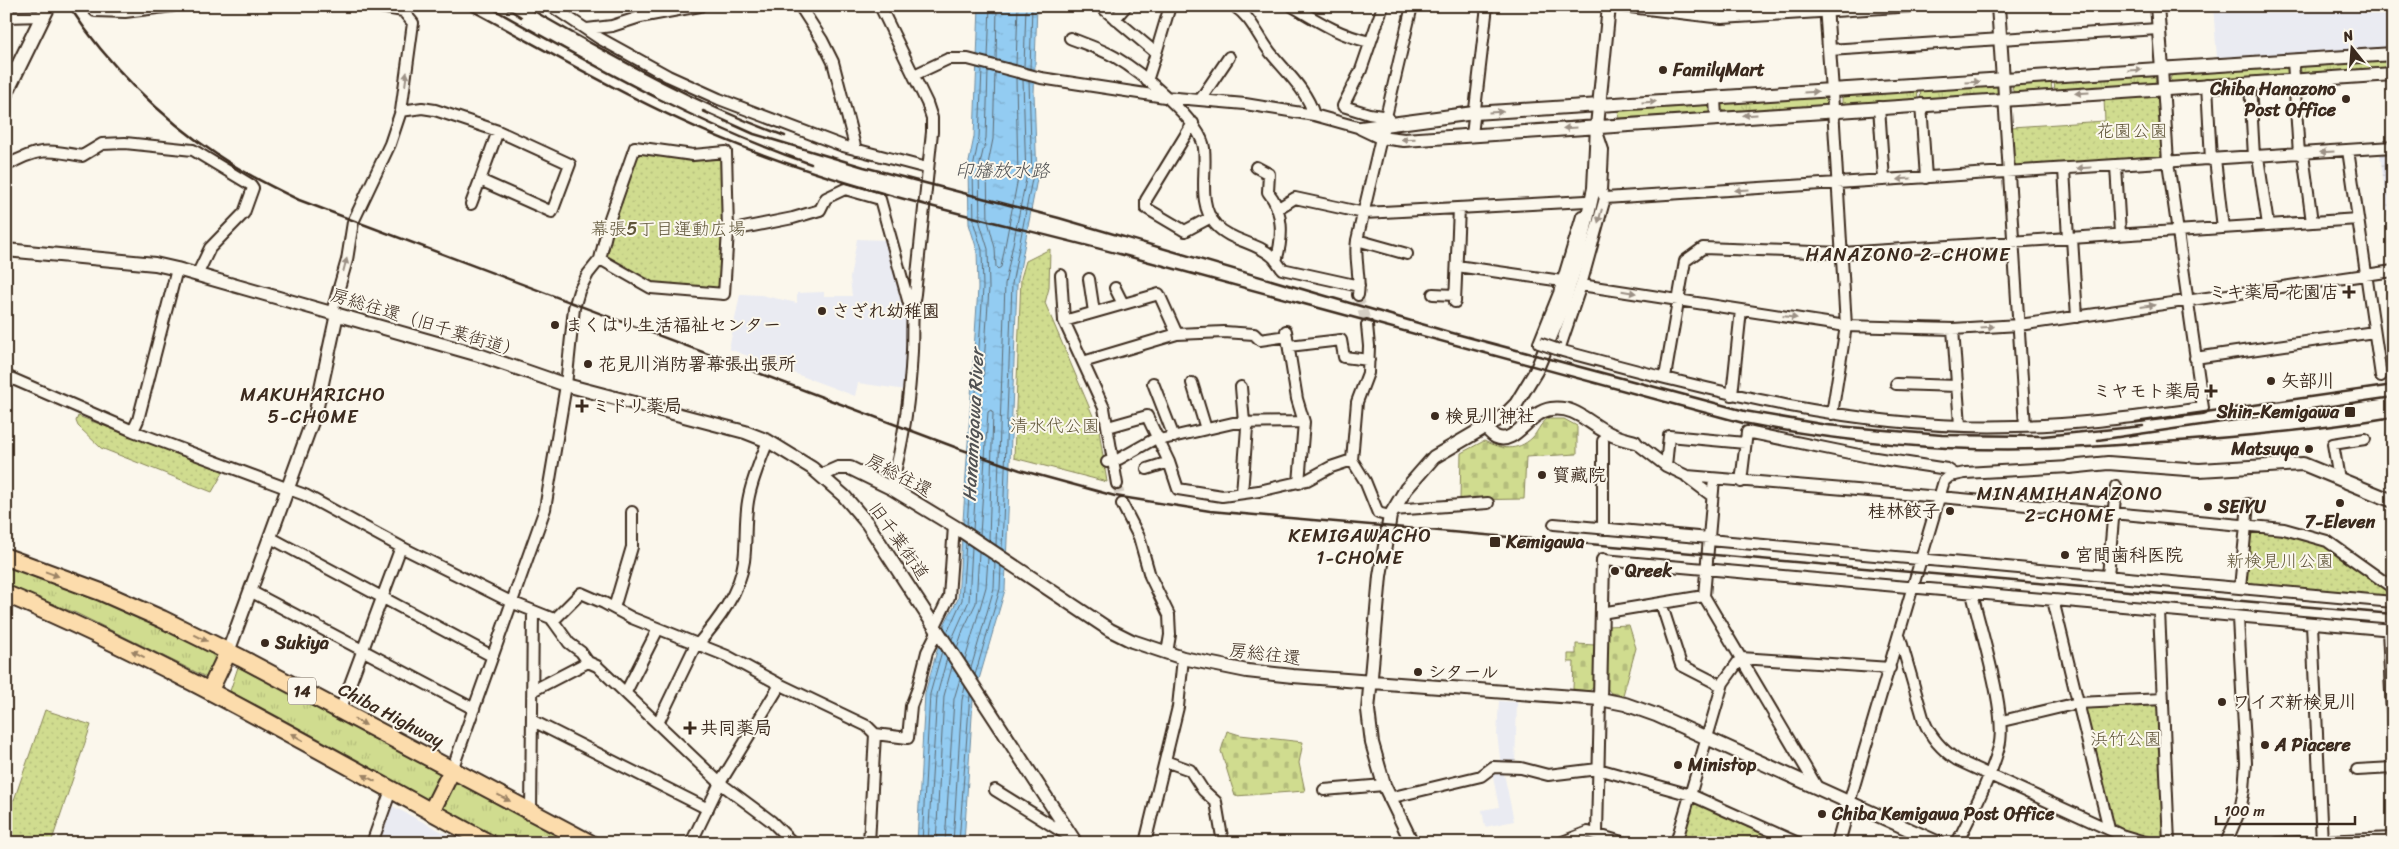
<svg xmlns="http://www.w3.org/2000/svg" width="2399" height="849" font-family="Sriracha,'Klee One',sans-serif">
<defs>
<pattern id="industrial-grid" width="8" height="8" patternUnits="userSpaceOnUse" patternTransform="scale(1.25)"><rect width="8" height="8" fill="#eaebf2"/><path d="M0 4h8M4 0v8" fill="none" stroke="#cacacf"/></pattern>
<pattern id="grass-tufts" width="24" height="20" patternUnits="userSpaceOnUse" patternTransform="scale(1.25)"><rect width="24" height="20" fill="#d0dc8f"/><path d="M3 7l-1-3M5 7V3M7 7l1-3M15 17l-1-3M17 17v-4M19 17l1-3" fill="none" stroke="#b4bd7b"/></pattern>
<pattern id="cemetery-stones" width="16" height="16" patternUnits="userSpaceOnUse" patternTransform="scale(1.25)"><rect width="16" height="16" fill="#d0dc8f"/><path d="M2 7V4a2 2 0 0 1 4 0v3zM10 15v-3a2 2 0 0 1 4 0v3z" fill="#b4bd7b"/></pattern>
<pattern id="park-dots" width="8" height="8" patternUnits="userSpaceOnUse" patternTransform="scale(1.25)"><rect width="8" height="8" fill="#d0dc8f"/><path d="M2 2h.1M6 6h.1" fill="none" stroke="#b4bd7b" stroke-width="1.8" stroke-linecap="round"/></pattern>
<pattern id="water-ripples" width="26" height="14" patternUnits="userSpaceOnUse" patternTransform="scale(1.25)"><rect width="26" height="14" fill="#93ccf2"/><path d="M2 4q2-2 4 0t4 0M15 11q2-2 4 0t4 0" fill="none" stroke="#80afcf"/></pattern>
</defs>
<rect width="100%" height="100%" fill="#fbf7ec"/>
<filter id="ink" filterUnits="userSpaceOnUse"><feTurbulence type="fractalNoise" baseFrequency=".02" numOctaves="2"/><feDisplacementMap in="SourceGraphic" scale="10" xChannelSelector="R" yChannelSelector="G"/><feConvolveMatrix kernelMatrix="1 2 1 2 8 2 1 2 1" color-interpolation-filters="sRGB"/></filter>
<g filter="url(#ink)">
<path fill="#eaebf2" d="M2213 6H2393V48L2217 58Z
M857 239 887 240 909 320 906 390 858 383 855 396 729 349 740 294 761 295 797 303V293L824 292V296H852L850 278Z
M1499 701 1517 702 1515 767 1501 766 1497 734Z
M1503 769 1514 821 1485 827 1482 810 1499 807 1492 772Z
M392 806 464 843H379Z"/>
<path fill="url(#industrial-grid)" d="M2393 152V224L2389 225 2380 153Z"/>
<path fill="url(#grass-tufts)" stroke="#868356" d="M2393 57V70L2305 76 2300 70 2301 65Z
M2289 67 2290 74 2288 77 2174 84 2170 79 2173 72Z
M2153 73 2156 79 2154 85 2055 92 2054 80Z
M2051 80 2052 92 2016 95 2012 89 2013 85Z
M1995 83 1999 90 1996 96 1921 101 1920 89Z
M1917 88 1918 101 1846 106 1842 104V95Z
M1823 94 1827 101 1824 107 1726 114 1720 107 1721 103Z
M1707 102 1711 108 1708 115 1619 121 1618 108Z
M6 559 100 597 218 654 208 678 76 613 6 586Z
M238 667 443 772 429 801 230 691Z
M455 779 574 843H506L441 808Z"/>
<path fill="url(#cemetery-stones)" stroke="#868356" d="M1547 419H1564L1577 426V454L1526 457 1524 499 1460 500 1461 453 1484 441C1501 449 1517 452 1532 438 1538 432 1539 425 1547 419Z
M1629 625 1636 648 1623 695 1611 693 1606 687 1607 626Z
M1576 644 1595 645V686L1589 691 1573 689 1574 662H1568V654H1576Z
M1227 731 1240 735 1303 742 1299 763 1305 791 1235 796 1221 751Z"/>
<path fill="url(#park-dots)" stroke="#868356" d="M2155 95 2159 98 2162 154 2158 158 2017 167 2013 164 2011 127 2105 121 2104 99Z
M639 151 721 154 724 158 725 235 722 289 718 291 651 285 606 257 604 253 635 153Z
M1050 249 1049 288 1045 303 1099 430 1107 482 1014 458 1021 278 1026 261Z
M78 416 224 471 212 492 101 448 78 426 76 421Z
M2256 531 2311 540 2327 546 2393 593V598L2250 586 2247 583 2251 535Z
M2155 702 2159 705 2165 837 2160 842 2133 835 2111 822 2083 709 2086 706Z
M45 710 91 725 51 843H6V798L14 800Z
M1697 801 1782 840 1781 843H1681L1692 803Z"/>
<path fill="url(#water-ripples)" stroke="#708b9d" d="M979 6H1037L1034 93 1037 179 1017 285 1005 590 973 700 964 843H917L925 693 945 623 958 599 978 288 977 250 969 224 968 167 974 137Z"/>
<g fill="none" stroke-linecap="round" stroke-linejoin="round">
<path stroke="#5e6b73" stroke-width="1" d="M988 58 990 6
M996 60 997 6
M1016 65 1018 6
M1024 67 1026 6
M1030 69 1032 6
M995 73 993 139 987 169 988 221 995 248 996 267 998 269 1001 267 1018 178 1016 78
M967 526 983 288 982 250 974 224 973 168 979 138 982 69
M973 530 989 288 988 249 980 223 979 168 986 138 988 71
M980 535 988 412 991 410 993 413 989 540
M996 545 1005 284 1026 179 1023 80
M1002 549 1012 284 1032 179 1029 81
M947 633 962 600 966 543
M952 639 969 601 972 547
M957 648 963 630 976 603 979 552
M965 660 986 587 988 558
M971 668 994 588 995 562
M975 675 1000 589 1001 566
M922 843 930 694 942 651
M928 843 937 695 947 658
M936 843 944 696 952 667
M945 843 954 699 960 679
M953 843 962 700 965 687
M959 843 970 694"/>
<path stroke="#d5cec3" stroke-width="10" stroke-dasharray="10 5" stroke-linecap="butt" d="M1358 295 1367 325
M1117 484 1122 504"/>
<defs>
<path id="minor" d="M91 6 95 11 125 12 173 6
M551 6 599 38 668 76 719 99 843 146 923 167
M800 6 822 40 833 62 856 150
M880 6 927 103 932 118V132L915 294C911 314 913 331 912 351 910 397 903 444 891 488
M1100 6 1156 53 1170 6
M1234 6C1252 18 1257 35 1270 52 1285 71 1307 90 1314 115
M1292 6C1319 22 1339 35 1370 42
M1383 6 1361 70 1343 106 1369 114 1388 117
M1622 6 1722 18 1914 6
M6 17 43 16
M1722 18V6
M1115 19 1126 6
M587 29 612 26 640 17 700 6
M1070 38C1085 44 1101 49 1115 57 1139 71 1201 121 1204 148 1207 173 1197 205 1216 225 1230 241 1257 242 1273 257 1276 260 1279 265 1282 269L1359 286
M1829 50 2158 29
M2293 61 2299 154
M914 75 948 59H968L1041 78 1165 97 1245 104 1314 115 1361 128
M2003 80 2025 426
M1147 81 1156 53
M2250 83 2254 157
M2207 85 2211 160
M1832 91 1846 326 1832 414
M1715 98 1716 118
M1200 100 1229 57
M1921 104 1926 178
M1879 107 1884 180
M401 111 422 108 435 110 498 131 570 164 552 212 480 180 498 131
M1193 123 1146 200V208L1185 231 1211 217
M1472 135 1487 6
M1598 135 1603 150 1601 191 1605 198 1581 285 1559 350C1708 390 1859 431 2015 426 2079 425 2141 416 2203 408L2168 162 2162 69
M2348 150 2381 376
M2303 154 2312 222
M2258 157 2268 225
M2215 159 2223 228
M6 166C37 148 48 149 82 156L102 144 125 143 193 150 251 185 253 188 244 213 210 248 197 275
M2116 166 2120 234
M1256 167 1269 174 1268 192C1284 211 1283 238 1276 261
M2064 169 2068 238
M1605 198 2393 147
M471 204 480 180
M1277 209 1295 198 1364 213 1586 201
M728 231 793 218 820 210 826 198 845 189 880 199 911 311
M2072 238 2077 317
M1357 240 1407 254
M1457 266 1562 281
M1061 275 1064 321 1104 408 1117 484
M1089 279 1094 312
M1581 285 1846 326 1953 329 2019 325 2393 271
M1115 288 1123 304
M1433 294 1455 295
M1358 295C1361 276 1354 260 1357 240L1412 6
M1455 302 1459 208
M332 312 347 260 353 222 390 144 401 111 413 23 403 11 375 6
M1064 321 1159 294 1177 334
M1367 325 1369 346 1368 373 1357 402 1352 460 1365 481 1378 513 1390 516
M1953 329 1960 425
M1286 331 1297 399 1304 422 1299 483
M1539 343 1559 293 1582 216
M1289 346 1341 340 1344 357 1369 360
M2195 358 2374 332
M1083 362 1177 334 1224 332 1254 334 1260 340 1287 336
M6 376 133 431 305 495 401 547 511 602 551 618 569 643 581 652 588 662 597 666 720 783 771 821 793 843
M1665 377 1685 261 1703 248 1842 253 2358 219
M1153 383 1174 437
M1192 383 1206 429
M1896 384 1957 386
M1241 387 1244 422 1247 428 1242 493
M1732 395 1741 310
M1108 427 1147 416 1169 462 1178 489 1222 496 1259 491 1307 480 1331 467 1352 460
M133 431 138 420 177 269
M1159 440 1233 423 1304 422
M1635 442 1666 466 1687 476 1940 497 2284 529 2327 541 2393 588
M1107 462 1119 459 1158 437
M1666 466 1669 436 1745 443
M1147 469 1169 462
M1687 477 1712 496
M1714 479 1704 596 1817 787
M2339 479 2333 444 2365 439
M1741 482 1747 432 1869 457 1947 469 1956 475
M1122 504 1139 537 1150 576 1169 615 1170 635 1167 653
M1393 510 1488 503
M1554 524 1709 538
M1603 529V441
M271 538 492 656
M1709 540 2393 602
M1603 560 2393 630
M2108 576 2116 486
M2240 588 2248 504
M252 592 474 709
M2053 600 2109 829
M1661 603 1681 665 1722 686
M614 608 632 547V512
M2159 610 2169 843
M1601 613 1704 596
M553 621 581 593 604 603 632 618 727 656 777 683 867 726 875 734
M2312 624 2322 843
M935 626 949 597 954 526
M2388 630 2393 735
M1900 638 1924 721C1931 738 1942 750 1957 760L2121 835 2148 843
M698 644C718 621 740 592 744 561 747 539 744 518 749 496 753 477 761 459 768 441
M534 690 588 662
M626 692 658 629
M340 711 401 547
M533 721 708 809
M2002 721 2078 703 2163 699
M658 723 696 644
M1165 761 1190 770 1203 790 1216 802 1223 843
M452 770 545 509 566 385 574 308 579 291 588 274 600 259 610 218 635 147 693 155 726 152 728 231 724 294 651 288 600 259
M2357 770 2393 768
M995 790 1072 838
M1324 790 1384 785
M1389 798 1481 776 1493 767 1521 768 1548 775 1598 769 1691 795 1798 843
M1849 803 1944 481 1950 476 1965 473 2069 467
M531 812 533 611
M1597 834 1600 699
M372 843 391 790
M691 843 720 783 780 685
M869 843 875 734 908 738 911 706 918 688 927 652 938 630
M1145 843 1178 707 1183 658
M1560 843 1588 832 1625 843
M1676 843 1723 683 1741 658 1890 668
M1957 843C1972 812 1990 780 1999 747 2008 715 1980 629 1972 593
M2226 843 2240 810 2244 790 2246 763 2238 618
M2277 843 2393 838"/>
<path id="tertiary" d="M1826 6 1832 91
M1998 6 2003 80
M2157 6 2162 69
M1361 128 1380 137 1404 140 2393 74
M1361 128 1474 113 2393 54
M6 250 155 264 177 269 479 355 566 385 745 432 768 441 812 468 844 496 867 523 1076 843
M1485 427C1488 430 1492 435 1496 437 1515 446 1528 412 1551 409 1574 406 1585 420 1603 430 1613 437 1624 439 1635 442
M2069 467 2108 463 2199 470 2303 464 2393 501
M822 475 838 468H850L891 488 957 528 1110 630 1132 641 1183 658 1247 671 1293 676 1600 699 1625 704 1656 715 1939 843
M228 652 316 411 337 314
M1600 699 1603 560
M1412 843 1384 785 1372 743 1368 710 1380 576 1390 516 1406 489 1434 457 1504 416 1516 404 1536 371 1562 310 1580 251 1594 188 1597 126 1609 6
M1838 843 1849 803"/>
<path id="secondary" d="M6 92 48 6"/>
<path id="trunk" d="M6 557 101 592 162 619 241 658 590 843
M6 594C173 664 329 757 489 843
M210 690 228 652
M431 812 452 770"/>
</defs>
<use href="#minor" stroke="#3b2a1e" stroke-width="14"/>
<use href="#tertiary" stroke="#3b2a1e" stroke-width="16"/>
<use href="#secondary" stroke="#3b2a1e" stroke-width="18"/>
<use href="#trunk" stroke="#3b2a1e" stroke-width="20"/>
<use href="#minor" stroke="#fbf7ec" stroke-width="10"/>
<use href="#tertiary" stroke="#fbf7ec" stroke-width="12"/>
<use href="#secondary" stroke="#fbf7ec" stroke-width="14"/>
<use href="#trunk" stroke="#fcdcac" stroke-width="16"/>
<path stroke="#3b2a1e" stroke-width="2.5" d="M69 6C107 64 161 118 219 156 244 173 272 187 299 200L960 449 1020 470 1115 496 1210 511 2393 614
M463 6C557 56 648 111 748 149 870 196 1000 222 1127 256 1332 311 1537 368 1743 423 1842 442 1942 452 2043 449 2078 448 2114 445 2149 443 2231 438 2312 431 2393 417
M488 6C593 65 697 125 811 164
M504 6 521 17
M525 6C610 54 693 103 785 136
M703 111 754 134 864 167 1059 218 1449 332 1745 411 1827 425 1942 435 2043 436 2143 426
M2136 422 2393 385
M2098 440 2393 397"/>
<defs>
<path id="minor-bridge" d="M1539 343 1559 350"/>
</defs>
<use href="#minor-bridge" stroke="#3b2a1e" stroke-width="14" stroke-linecap="butt"/>
<use href="#minor-bridge" stroke="#fbf7ec" stroke-width="10"/>
</g>
<defs><path id="oneway-solid" d="M-6-.8H1V-3.2L6.5 0L1 3.2V.8H-6Z" transform="scale(1.25)"/></defs>
<g fill="#9b9085">
<use href="#oneway-solid" transform="translate(2135 70) rotate(-4)"/>
<use href="#oneway-solid" transform="translate(406 79) rotate(-82)"/>
<use href="#oneway-solid" transform="translate(1973 82) rotate(-4)"/>
<use href="#oneway-solid" transform="translate(1811 92) rotate(-3)"/>
<use href="#oneway-solid" transform="translate(2082 93) rotate(176)"/>
<use href="#oneway-solid" transform="translate(1649 102) rotate(-3)"/>
<use href="#oneway-solid" transform="translate(1496 112) rotate(-4)"/>
<use href="#oneway-solid" transform="translate(1750 115) rotate(176)"/>
<use href="#oneway-solid" transform="translate(1570 128) rotate(176)"/>
<use href="#oneway-solid" transform="translate(1408 139) rotate(179)"/>
<use href="#oneway-solid" transform="translate(2327 152) rotate(176)"/>
<use href="#oneway-solid" transform="translate(2084 168) rotate(176)"/>
<use href="#oneway-solid" transform="translate(1904 179) rotate(176)"/>
<use href="#oneway-solid" transform="translate(1742 190) rotate(176)"/>
<use href="#oneway-solid" transform="translate(1600 216) rotate(105)"/>
<use href="#oneway-solid" transform="translate(345 265) rotate(-75)"/>
<use href="#oneway-solid" transform="translate(1629 292) rotate(9)"/>
<use href="#oneway-solid" transform="translate(2148 306) rotate(-8)"/>
<use href="#oneway-solid" transform="translate(1790 317) rotate(8)"/>
<use href="#oneway-solid" transform="translate(1987 327) rotate(-4)"/>
</g>
<g fill="#9c8365">
<use href="#oneway-solid" transform="translate(52 574) rotate(20)"/>
<use href="#oneway-solid" transform="translate(201 638) rotate(26)"/>
<use href="#oneway-solid" transform="translate(138 654) rotate(-153)"/>
<use href="#oneway-solid" transform="translate(360 722) rotate(28)"/>
<use href="#oneway-solid" transform="translate(297 737) rotate(-150)"/>
<use href="#oneway-solid" transform="translate(369 778) rotate(-151)"/>
<use href="#oneway-solid" transform="translate(504 798) rotate(28)"/>
</g>
</g>
<g fill="#3b2a1e" stroke="#fbf7ec" stroke-width="2">
<circle cx="1663" cy="70" r="5"/>
<circle cx="2346" cy="99" r="5"/>
<path d="M2346.5 284.5h5v5h5v5h-5v5h-5v-5h-5v-5h5z"/>
<circle cx="822" cy="311" r="5"/>
<circle cx="555" cy="325" r="5"/>
<circle cx="588" cy="364" r="5"/>
<circle cx="2271" cy="381" r="5"/>
<path d="M2208.5 383.5h5v5h5v5h-5v5h-5v-5h-5v-5h5z"/>
<path d="M579.5 398.5h5v5h5v5h-5v5h-5v-5h-5v-5h5z"/>
<rect x="2344" y="406" width="12" height="12" rx="2.5"/>
<circle cx="1435" cy="416" r="5"/>
<circle cx="2309" cy="449" r="5"/>
<circle cx="1542" cy="475" r="5"/>
<circle cx="2340" cy="503" r="5"/>
<circle cx="2208" cy="507" r="5"/>
<circle cx="1950" cy="511" r="5"/>
<rect x="1489" y="536" width="12" height="12" rx="2.5"/>
<circle cx="2065" cy="555" r="5"/>
<circle cx="1615" cy="571" r="5"/>
<circle cx="265" cy="643" r="5"/>
<circle cx="1418" cy="672" r="5"/>
<circle cx="2222" cy="702" r="5"/>
<path d="M687.5 720.5h5v5h5v5h-5v5h-5v-5h-5v-5h5z"/>
<circle cx="2265" cy="745" r="5"/>
<circle cx="1678" cy="765" r="5"/>
<circle cx="1822" cy="814" r="5"/>
</g>
<g text-anchor="middle" dominant-baseline="central" stroke-width="4" stroke-linejoin="round" paint-order="stroke">
<rect fill="#fbf7ec" stroke="#75685c" stroke-width="1" x="288" y="677.5" width="28" height="27" rx="4"/>
<g font-size="16" font-weight="bold" fill="#3b2a1e">
<text x="302" y="691">14</text>
</g>
<g font-size="18" font-weight="bold" fill="#3b2a1e" stroke="#fbf7ec" text-anchor="start">
<text x="1673" y="70">FamilyMart</text>
<text x="2336" y="89" text-anchor="end">Chiba Hanazono<tspan x="2336" dy="21">Post Office</tspan></text>
<text x="2339" y="292" text-anchor="end">ミキ薬局 花園店</text>
<text x="832" y="311">さざれ幼稚園</text>
<text x="565" y="325">まくはり生活福祉センター</text>
<text x="598" y="364">花見川消防署幕張出張所</text>
<text x="2281" y="381">矢部川</text>
<text x="2201" y="391" text-anchor="end">ミヤモト薬局</text>
<text x="592" y="406">ミドリ薬局</text>
<text x="2339" y="412" text-anchor="end">Shin-Kemigawa</text>
<text x="1445" y="416">検見川神社</text>
<text x="2299" y="449" text-anchor="end">Matsuya</text>
<text x="1552" y="475">寳藏院</text>
<text x="2218" y="507">SEIYU</text>
<text x="1940" y="511" text-anchor="end">桂林餃子</text>
<text x="2340" y="522" text-anchor="middle">7-Eleven</text>
<text x="1506" y="542">Kemigawa</text>
<text x="2075" y="555">宮間歯科医院</text>
<text x="1625" y="571">Qreek</text>
<text x="275" y="643">Sukiya</text>
<text x="1428" y="672">シタール</text>
<text x="2232" y="702">ワイズ新検見川</text>
<text x="700" y="728">共同薬局</text>
<text x="2275" y="745">A Piacere</text>
<text x="1688" y="765">Ministop</text>
<text x="1832" y="814">Chiba Kemigawa Post Office</text>
</g>
<g font-size="18" fill="#60563a" stroke="#fbf7ec">
<text x="2132" y="131">花園公園</text>
<text x="668" y="229">幕張5丁目運動広場</text>
<text x="1055" y="426">清水代公園</text>
<text x="2280" y="561">新検見川公園</text>
<text x="2126" y="739">浜竹公園</text>
</g>
<g font-size="18" fill="#3b2a1e" stroke="#fbf7ec">
<text transform="translate(426 323) rotate(17)">房総往還（旧千葉街道）</text>
<text transform="translate(899 475) rotate(28)">房総往還</text>
<text transform="translate(899 541) rotate(55)">旧千葉街道</text>
<text transform="translate(1265 654) rotate(7)">房総往還</text>
<text transform="translate(391 715) rotate(28)">Chiba Highway</text>
</g>
<g font-size="19" font-style="italic" fill="#515253" stroke="#fbf7ec">
<text x="1002" y="170">印旛放水路</text>
<text transform="translate(973 425) rotate(-87)">Hanamigawa River</text>
</g>
<g font-size="19" letter-spacing="1" fill="#3b2a1e" stroke="#fbf7ec">
<text x="1908" y="254">HANAZONO 2-CHOME</text>
<text x="313" y="394">MAKUHARICHO<tspan x="313" dy="22">5-CHOME</tspan></text>
<text x="2070" y="493">MINAMIHANAZONO<tspan x="2070" dy="22">2-CHOME</tspan></text>
<text x="1360" y="535">KEMIGAWACHO<tspan x="1360" dy="22">1-CHOME</tspan></text>
</g>
</g>
<rect width="2399" height="849" fill="none" stroke="#fbf7ec" stroke-width="25"/>
<rect x="12" y="12" width="2374" height="824" fill="none" stroke="#3b2a1e" stroke-width="2" filter="url(#ink)"/>
<g transform="translate(2352 48) rotate(343)" stroke="#fbf7ec" stroke-width="4" paint-order="stroke">
<path d="M0-4L9 19L0 12L-9 19Z" fill="#3b2a1e"/>
<text y="-8" font-size="14" font-weight="bold" text-anchor="middle" fill="#3b2a1e">N</text>
</g>
<path d="M2216 816v8h139v-8" fill="none" stroke="#3b2a1e" stroke-width="2.5"/>
<text x="2224" y="816" font-size="15" fill="#3b2a1e" stroke="#fbf7ec" stroke-width="4" paint-order="stroke">100 m</text>
</svg>
